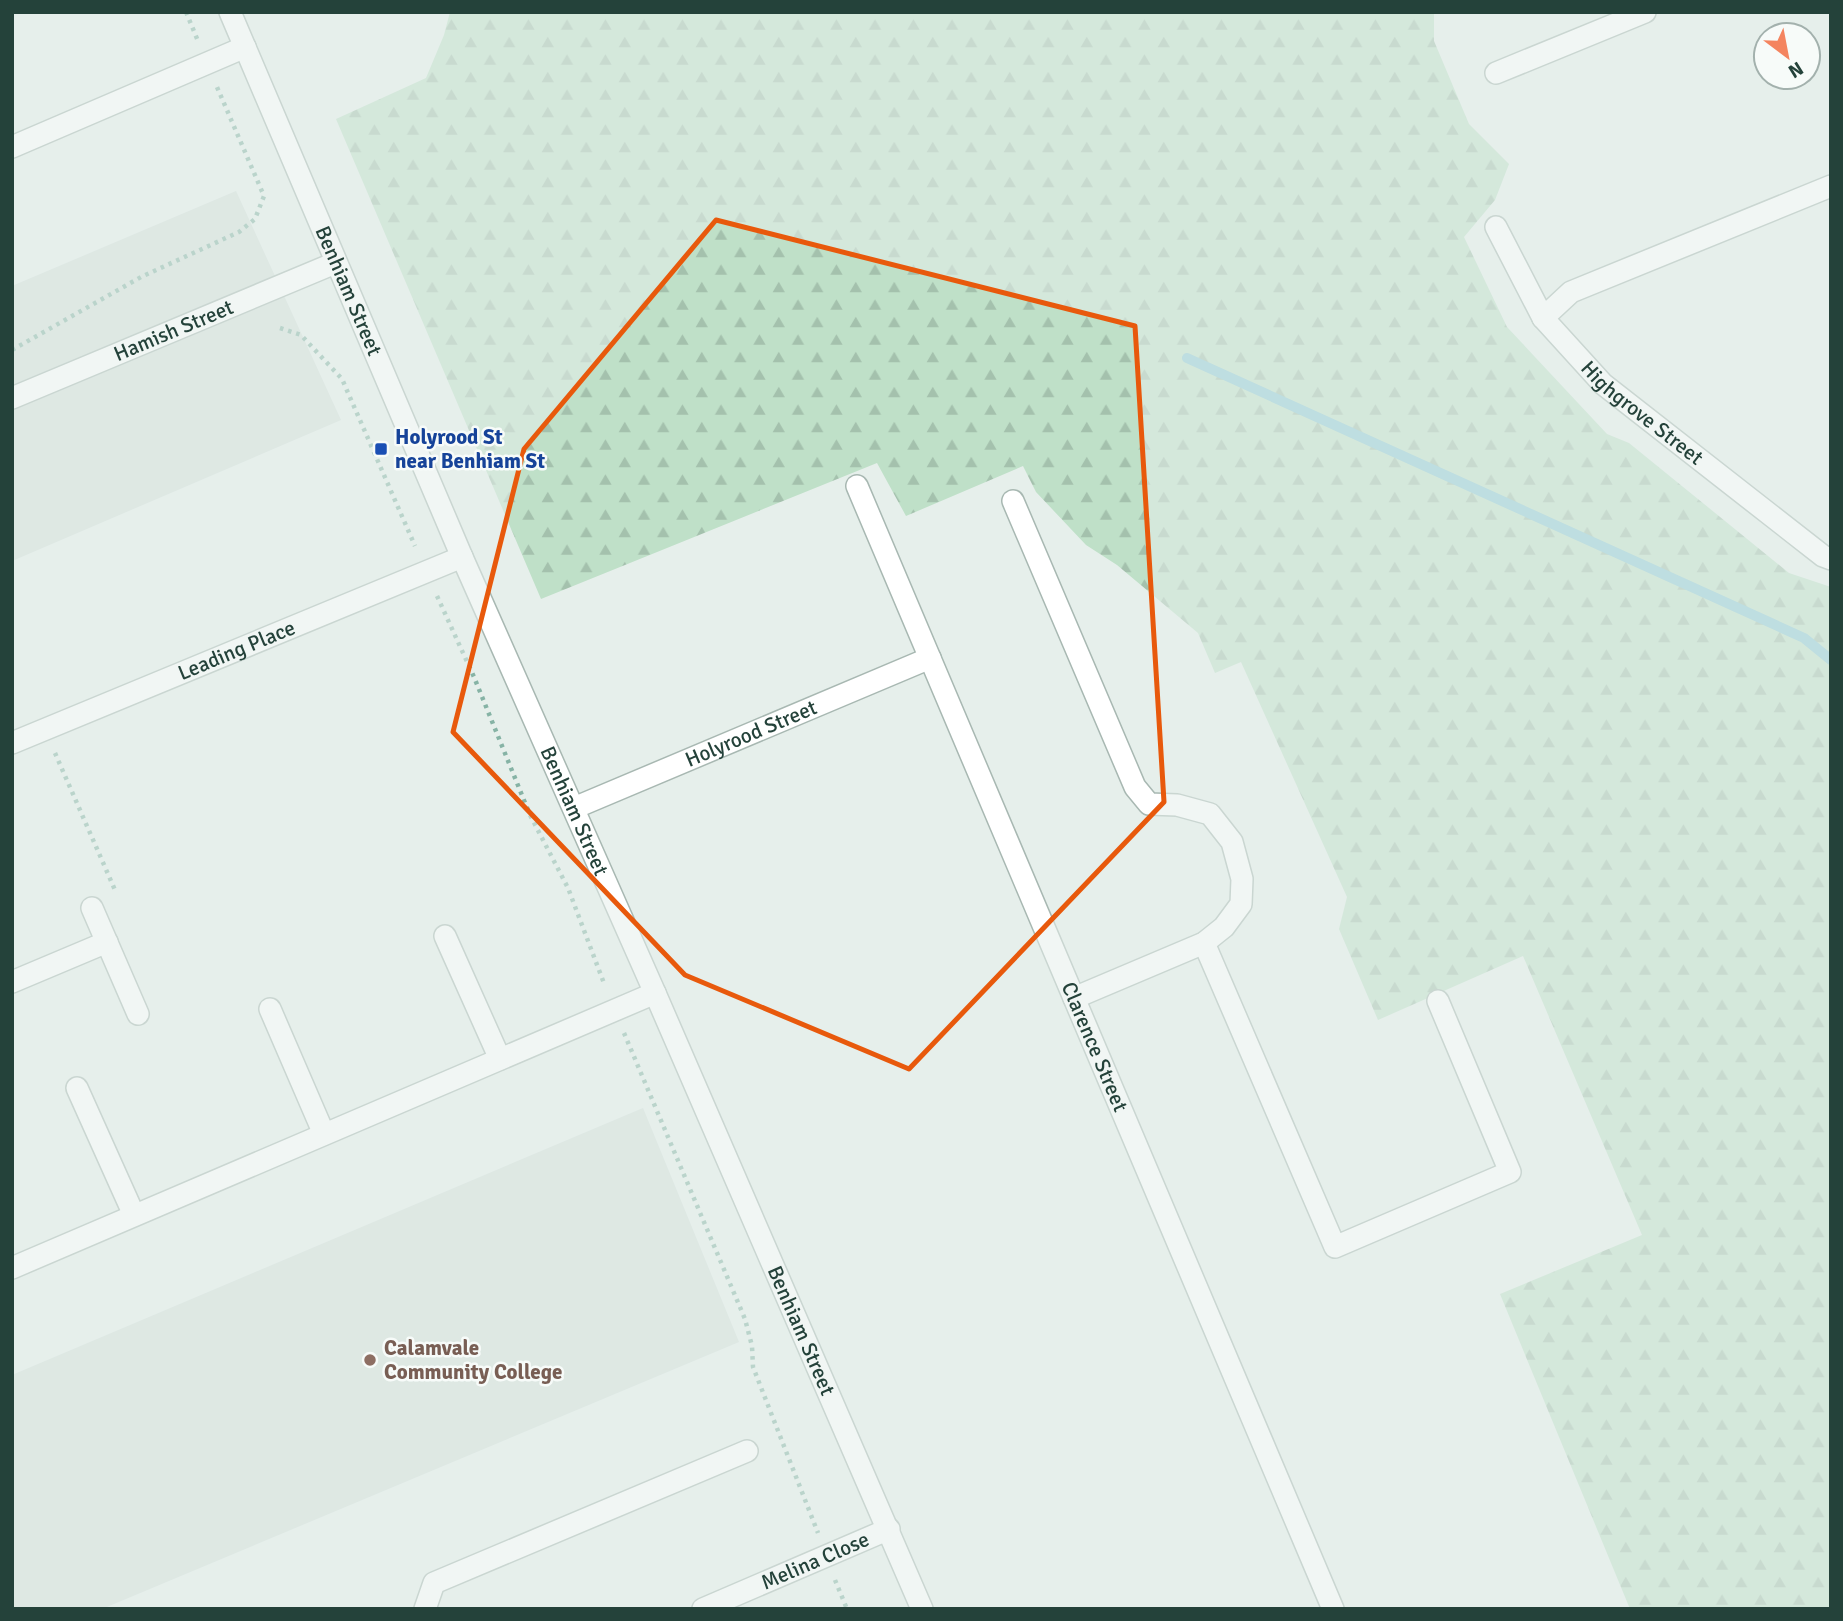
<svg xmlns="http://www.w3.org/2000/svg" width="1843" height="1621" font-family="Signika,sans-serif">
<defs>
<pattern id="forest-firs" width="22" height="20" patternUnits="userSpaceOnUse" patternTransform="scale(1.75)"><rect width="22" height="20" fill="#bfe0c8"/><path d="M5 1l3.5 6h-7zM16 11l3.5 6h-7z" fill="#a4c1ad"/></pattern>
</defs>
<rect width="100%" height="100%" fill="#e6efeb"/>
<path fill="#d4dfda" d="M236 191 341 420 12 561V286Z
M643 1108 739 1342 102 1609H12V1375Z"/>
<path fill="url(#forest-firs)" d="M450 12H1434V41L1469 124 1509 164 1495 200 1464 237 1507 327 1607 434 1629 443 1789 573 1831 587V1609H1630L1500 1294 1642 1235 1523 956 1378 1020 1339 929 1347 897 1241 662 1215 673 1198 633 1117 565 1086 545 1036 492 1023 466 906 516 877 463 541 599 336 119 426 78 444 35Z"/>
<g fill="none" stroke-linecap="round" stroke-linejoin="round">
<path stroke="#8ec9d4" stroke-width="10" d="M1187 358 1804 638 1831 660"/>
<defs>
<g id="street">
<path id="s1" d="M230 12 462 557 655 993 922 1609"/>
<path d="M1496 73 1645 12"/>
<path d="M12 147 245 47"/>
<path id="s2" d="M1496 227 1543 318 1603 384 1823 556 1831 559"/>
<path d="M1543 318 1571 292 1831 186"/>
<path id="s3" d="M12 398 335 263"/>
<path id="s4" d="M857 486 1333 1609"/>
<path d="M1013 501 1135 787 1149 804 1177 805 1210 814 1232 842 1242 879 1241 904 1224 927 1204 943 1074 998"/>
<path id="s5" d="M12 743 462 557"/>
<path id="s6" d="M574 808 930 658"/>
<path d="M92 908 138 1014"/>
<path d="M445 936 500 1059"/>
<path d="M1204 943 1335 1247 1510 1172 1438 1001"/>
<path d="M12 982 107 942"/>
<path d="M270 1009 324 1134"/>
<path d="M77 1088 134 1215"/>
<path d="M12 1268 655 993"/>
<path d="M425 1609 434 1583 747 1451"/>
<path id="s7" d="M703 1609 889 1529"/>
</g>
</defs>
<use href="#street" stroke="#a8b8b2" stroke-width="24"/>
<path stroke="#86b3a5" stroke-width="4.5" stroke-dasharray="3.5 5" stroke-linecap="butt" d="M186 12 198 41
M280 328 301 335 342 379 415 546
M12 350 141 277 239 232 255 219 264 196 217 87
M437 596 474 677 530 815 568 888 605 986
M55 753 115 890
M624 1033 745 1319 752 1346 753 1367 818 1533
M835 1580 847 1609"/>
<use href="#street" stroke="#fff" stroke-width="21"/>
</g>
<path d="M0 0H1843V1621H0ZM716 220 1135 326 1164 802 909 1069 685 975 453 732 524 449Z" fill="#e6efeb" fill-opacity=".55" fill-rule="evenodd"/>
<path fill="none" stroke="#e8590c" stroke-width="5" stroke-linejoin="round" d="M716 220 1135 326 1164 802 909 1069 685 975 453 732 524 449Z"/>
<rect fill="#1a4fb4" stroke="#f7fbf9" stroke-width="2.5" x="374" y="442" width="14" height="14" rx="3.5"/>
<circle fill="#8d6e63" stroke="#f7fbf9" stroke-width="2.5" cx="370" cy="1360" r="7"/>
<g text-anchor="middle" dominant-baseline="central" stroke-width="5" stroke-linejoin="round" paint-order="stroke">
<g font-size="21" fill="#24423a" stroke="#f7fbf9">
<text stroke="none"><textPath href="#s1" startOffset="303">Benhiam Street</textPath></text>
<text stroke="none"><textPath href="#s3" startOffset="175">Hamish Street</textPath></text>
<text stroke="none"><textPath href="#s2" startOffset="240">Highgrove Street</textPath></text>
<text stroke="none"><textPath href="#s5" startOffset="243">Leading Place</textPath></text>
<text stroke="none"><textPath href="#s6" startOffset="192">Holyrood Street</textPath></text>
<text stroke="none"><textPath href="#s1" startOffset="870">Benhiam Street</textPath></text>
<text stroke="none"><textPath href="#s4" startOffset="609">Clarence Street</textPath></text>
<text stroke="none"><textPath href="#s1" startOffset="1437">Benhiam Street</textPath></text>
<text stroke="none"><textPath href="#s7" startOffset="122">Melina Close</textPath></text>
</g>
<g font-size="21" font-weight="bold" fill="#164399" stroke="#f7fbf9" text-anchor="start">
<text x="395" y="437">Holyrood St<tspan x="395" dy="24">near Benhiam St</tspan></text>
</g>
<g font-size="21" font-weight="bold" fill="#785e54" stroke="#f7fbf9" text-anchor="start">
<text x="384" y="1348">Calamvale<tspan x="384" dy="24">Community College</tspan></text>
</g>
</g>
<rect width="1843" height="1621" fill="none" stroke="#24423a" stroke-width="28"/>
<g transform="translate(1787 56) rotate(148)"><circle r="33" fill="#f7fbf9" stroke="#a3b1ad" stroke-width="2"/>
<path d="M0-5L12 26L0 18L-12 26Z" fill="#f4845f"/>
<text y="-10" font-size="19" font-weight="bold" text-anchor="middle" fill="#24423a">N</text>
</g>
</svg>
